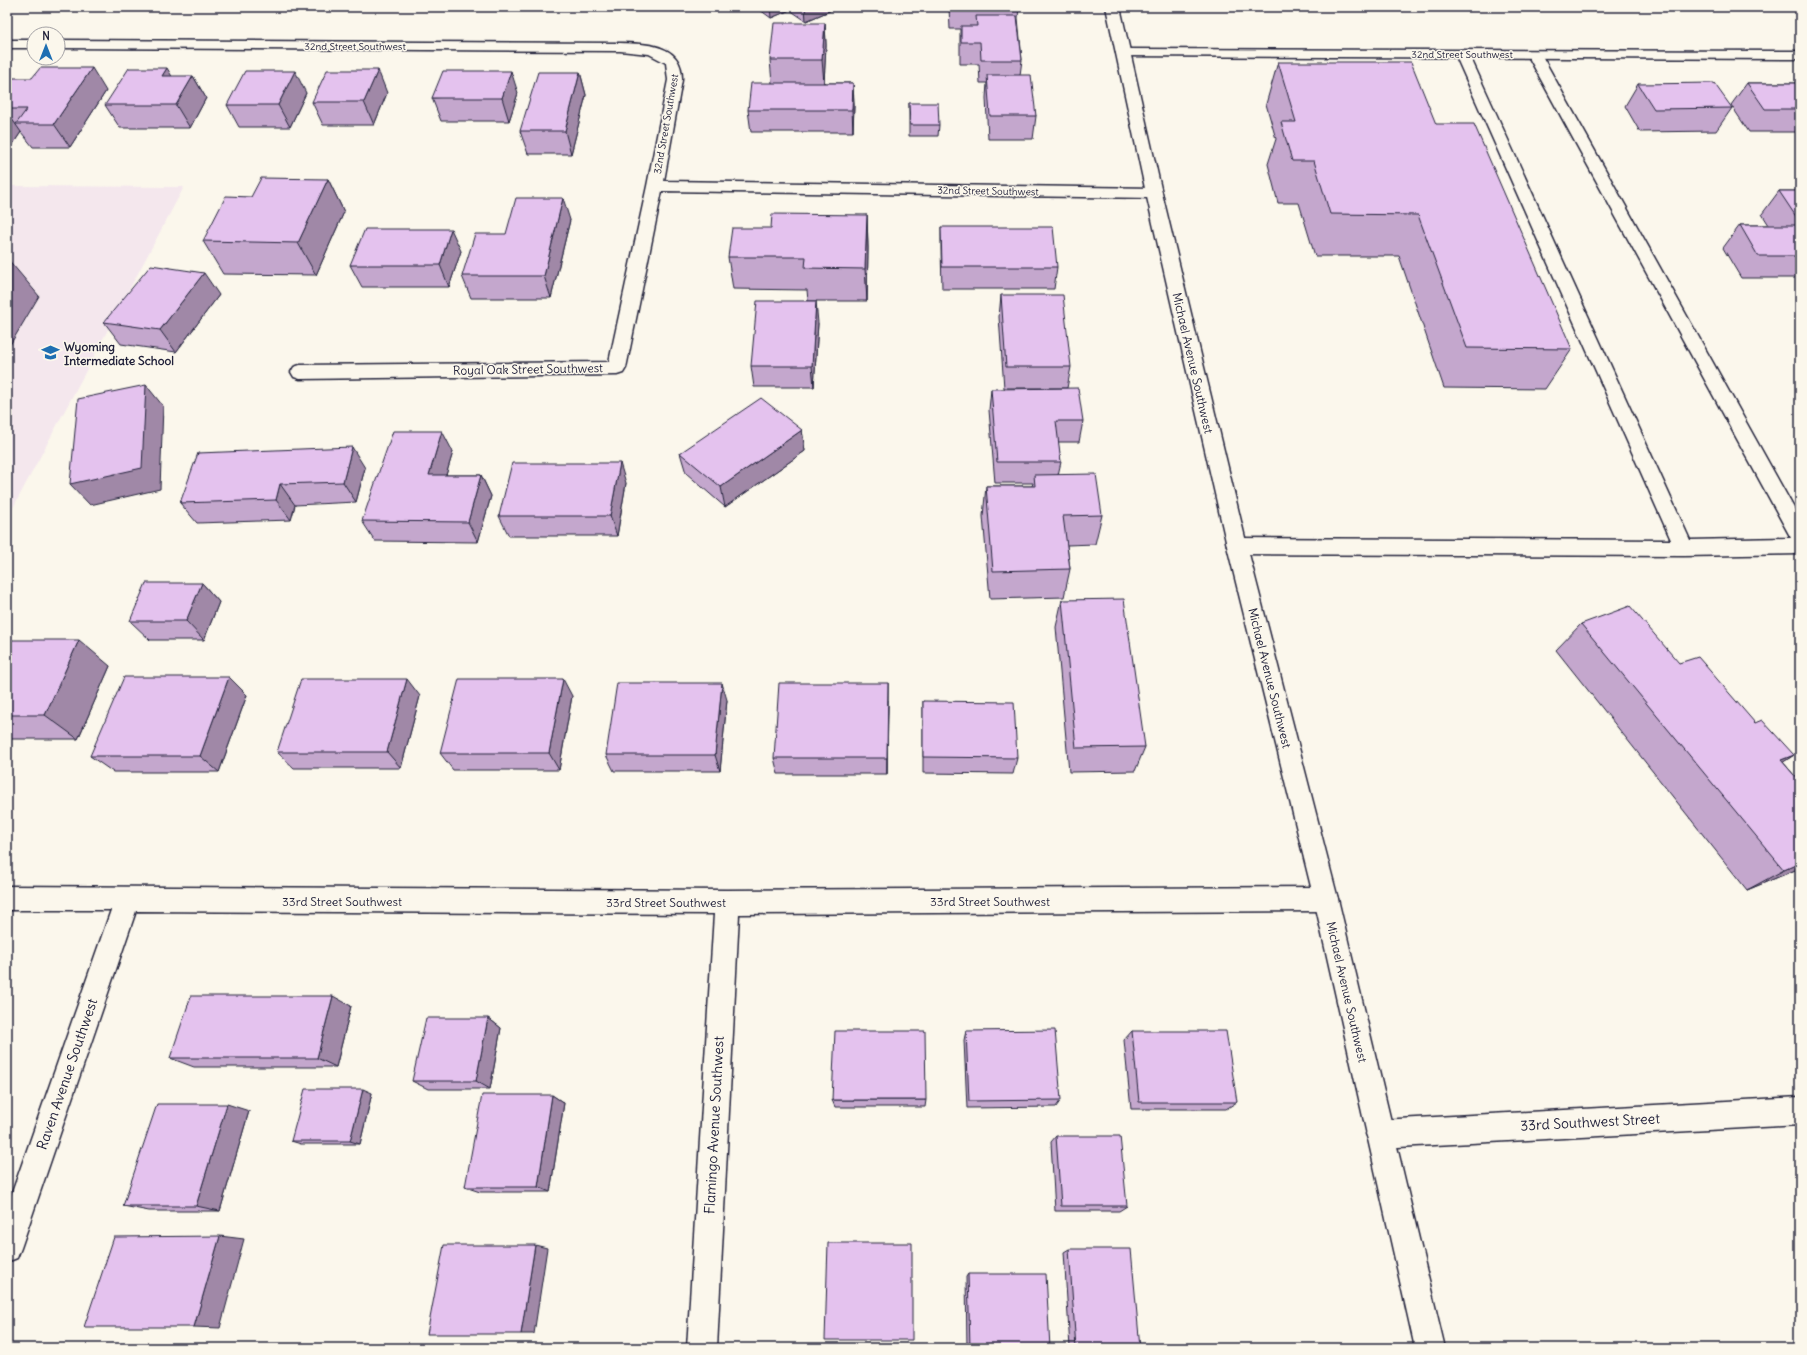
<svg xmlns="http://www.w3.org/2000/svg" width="1807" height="1355" font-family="Delius,sans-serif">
<rect width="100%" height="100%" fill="#fbf7ec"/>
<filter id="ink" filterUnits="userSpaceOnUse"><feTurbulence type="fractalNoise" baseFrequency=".025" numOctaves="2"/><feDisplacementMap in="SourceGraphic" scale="8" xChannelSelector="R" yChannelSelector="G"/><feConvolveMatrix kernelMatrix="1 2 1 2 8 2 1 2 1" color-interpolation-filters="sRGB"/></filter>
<g filter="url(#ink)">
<path fill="#f4e7ed" d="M7 186 184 187 7 519Z"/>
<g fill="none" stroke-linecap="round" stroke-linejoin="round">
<defs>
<path id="lane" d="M1462 50 1467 51 1469 54 1690 540 1791 538 1527 54 1529 51H1539L1541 54 1800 519V554L1684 556 1237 554 1230 551 1227 546 1230 541 1237 538 1671 540 1455 54 1457 51Z"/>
<path id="street" d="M7 40H34V48H7Z
M58 40 620 43C648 44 683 44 682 80L664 181 1154 188 1160 189 1162 193 1160 197 1154 198 662 191 626 368 623 373 617 375 300 379 294 377 291 372 294 367 300 365 609 362 647 186 668 80 666 63 649 54 620 51 58 48Z
M1123 49 1800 51V59L1118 56 1116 53 1118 50Z
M7 886 727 890 1326 887 1335 891 1338 899 1335 907 1326 911 739 914 717 1348H687L714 914 136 911 21 1248 17 1258 7 1262V1207L111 910H7Z
M1800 1097V1125L1380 1148 1370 1144 1366 1134 1370 1124 1380 1120Z"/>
<path id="secondary" d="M1106 7H1120L1162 193 1247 546 1338 899 1445 1348H1415L1314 899 1227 546 1146 193Z"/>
</defs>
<use href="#lane" stroke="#22223b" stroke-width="3"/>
<use href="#street" stroke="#22223b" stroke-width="3"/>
<use href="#secondary" stroke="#22223b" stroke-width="3"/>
<use href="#lane" fill="#fbf7ec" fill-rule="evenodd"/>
<use href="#street" fill="#fbf7ec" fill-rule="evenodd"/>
<use href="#secondary" fill="#fbf7ec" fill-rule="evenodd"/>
</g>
<path fill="#c4a7cd" stroke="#22223b" d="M756 7H834V9L806 21 790 10 771 18Z
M949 7H1019L1018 18 1022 60 1020 75 1036 116 1033 139H988L986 98 987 83H980L979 64H960V29H950Z
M825 23 826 45 824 83H853L854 105 853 132H751L748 110 772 83 770 60Z
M1278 62 1436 124 1572 349 1545 389 1444 388 1399 256H1315L1299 203H1278L1268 164 1276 139 1266 104Z
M580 72 586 95 571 154H528L520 131Z
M193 76 206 98 190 128H120L105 105Z
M7 78 106 91 70 147H33L21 132 13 144H7Z
M1747 83H1800V132H1749L1731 105Z
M1638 84 1732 108 1716 131 1640 132 1625 106Z
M306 93 290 127H239L227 105Z
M387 93 374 125H323L312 102Z
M518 93 509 121H441L432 98Z
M909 103 939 125 938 136H909Z
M328 179 344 212 316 275 223 274 203 241 251 197Z
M1779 191H1800V278H1741L1723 248 1740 225H1769L1762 214Z
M867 215 868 248 867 301H808L807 290 733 289 728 257 771 228Z
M570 220 551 298H471L462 276 506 234Z
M941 227 1057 267 1054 289H942L941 249Z
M461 251 449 287H362L350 265Z
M219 295 176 352 121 344 104 322Z
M1001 295 1071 367 1067 388H1004L999 317Z
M818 323 814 387H754L751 366Z
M991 389 1083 421 1079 442H1058L1061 462 1058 475 1102 515 1095 544 1067 545 1070 569 1064 597 990 599 983 516 986 486H1032L1033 483H995L989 410Z
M802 430 805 451 725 507 686 473 680 453Z
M453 452 446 475H481L491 496 478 542 375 541 362 521Z
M365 468 356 502 295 505 291 520 197 523 180 503Z
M626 483 617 536H509L499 516Z
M202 583 219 602 204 640H150L130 621Z
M1062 600 1145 747 1135 771 1069 772 1056 627Z
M1581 624 1679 663 1755 723 1794 755 1783 762 1800 782V868L1747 890 1556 650Z
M7 640 110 666 78 739H7Z
M247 695 219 772H113L90 756Z
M420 696 401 768H294L277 752Z
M572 696 559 770H453L440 753Z
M727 700 720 771H614L606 755Z
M888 700 887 774H778L774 758Z
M923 701 1017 758 1013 774 923 773Z
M351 1006 336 1067H194L170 1058Z
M488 1018 501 1028 490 1089H428L412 1081Z
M966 1031 1061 1100 1056 1107 967 1108 964 1040Z
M1132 1031 1237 1102 1226 1109H1131L1124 1040Z
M372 1093 360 1144H301L291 1141Z
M552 1095 564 1103 550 1192H480L465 1187Z
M832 1100H926L925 1107H835Z
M249 1111 220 1211H149L123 1206Z
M1056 1136 1127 1206 1119 1211H1055L1051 1142Z
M1069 1249 1140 1348H1070L1064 1252Z
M968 1274 1050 1348H967L966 1277Z"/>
<path fill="#a088a7" stroke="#22223b" d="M770 7H790V10L771 18Z
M805 7H834V9L806 21Z
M825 23 826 45 824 83 822 60Z
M92 68 106 91 70 147 54 124Z
M167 68 180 90 162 76Z
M378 70 387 93 374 125 364 102Z
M295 71 306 93 290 127 278 105Z
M511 71 518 93 509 121 502 98Z
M580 72 586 95 571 154 565 131Z
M193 76 206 98 190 128 176 105Z
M853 83 854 105 853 132 852 110Z
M7 112 21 132 13 144 7 137Z
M328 179 344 212 316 275 298 243Z
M563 198 570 220 551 298 544 276Z
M867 215 868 248 867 301 865 269Z
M451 229 461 251 449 287 440 265Z
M7 258 39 296 7 350Z
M204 273 219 295 176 352 160 330Z
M816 301 818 323 814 387 812 366Z
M146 385 163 406 160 489 90 505 70 484Z
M802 430 805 451 725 507 721 487Z
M442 431 453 452 440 495 429 475Z
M352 447 365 468 356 502 343 482Z
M620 463 626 483 617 536 610 516Z
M481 475 491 496 478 542 468 522Z
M280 484 295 505 291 520 276 500Z
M202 583 219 602 204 640 186 621Z
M79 640 110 666 78 739 45 715Z
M229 677 247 695 219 772 200 756Z
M407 679 420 696 401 768 387 752Z
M563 679 572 696 559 770 549 753Z
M722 683 727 700 720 771 715 755Z
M888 683V700L887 774V758Z
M1794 755 1758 779 1781 760Z
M1800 863V868L1747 890 1784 870Z
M333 996 351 1006 336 1067 317 1058Z
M488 1018 501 1028 490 1089 476 1081Z
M363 1089 372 1093 360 1144 350 1141Z
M552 1095 564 1103 550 1192 538 1187Z
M227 1104 249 1111 220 1211 196 1206Z
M220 1236 244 1239 220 1328 194 1327Z
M535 1245 547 1248 534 1334H521Z"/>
<path fill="#e4c2ee" stroke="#22223b" d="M976 16H1017L1022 60H981L980 42H961V26H977Z
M774 23H825L822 60H770Z
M1278 62H1411L1436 124H1474L1572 349 1467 348 1418 215 1330 214 1314 161H1292L1281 122H1296Z
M40 68H92L54 124H16L27 109H7V78H32Z
M129 68H167L162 76H193L176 105H105Z
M327 70H378L364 102H312Z
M245 71H295L278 105H227Z
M443 71H511L502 98H432Z
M538 72H580L565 131H520Z
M987 75H1031L1036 116H990Z
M751 83H853L852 110H748Z
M1714 83 1732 108 1654 109 1638 84Z
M1747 83H1800V109H1765Z
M909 103H938L939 125H910Z
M261 178 328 179 298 243 203 241 226 196 251 197Z
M1779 191H1800V218H1797Z
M516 198H563L544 276H462L475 234H506Z
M772 214 867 215 865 269 805 268 806 257H728L732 228H771Z
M1740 225H1800V256H1758Z
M941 227H1053L1057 267H942Z
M365 229H451L440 265H350Z
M151 265 204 273 160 330 104 322Z
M1001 295H1063L1071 367H1006Z
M757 301H816L812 366H751Z
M146 385 142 468 70 484 78 399Z
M1078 388 1083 421H1056L1061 462H997L991 389Z
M761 398 802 430 721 487 680 453Z
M393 431H442L429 475H481L468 522 362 521Z
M352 447 343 482 280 484 276 500 180 503 198 453Z
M512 463H620L610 516H499Z
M1096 474 1102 515 1063 516 1070 569 993 571 986 486H1035L1034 475Z
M146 583H202L186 621H130Z
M1124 599 1145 747 1076 748 1062 600Z
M1630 606 1679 663 1698 657 1755 723 1762 720 1794 755 1781 760 1800 782V863L1784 870 1581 624Z
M7 640H79L45 715H7Z
M124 677H229L200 756H90Z
M301 679H407L387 752H277Z
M459 679H563L549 753H440Z
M617 683H722L715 755H606Z
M779 683H888L887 758H774Z
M923 701 1014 702 1017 758 923 757Z
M191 996H333L317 1058H170Z
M426 1018H488L476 1081H412Z
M1055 1030 1061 1100 969 1101 966 1031Z
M835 1031H925L926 1100H832Z
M1132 1031H1226L1237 1102H1139Z
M305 1089H363L350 1141H291Z
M482 1095H552L538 1187H465Z
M157 1104H227L196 1206H123Z
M1056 1136H1120L1127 1206H1061Z
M220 1236 194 1327H84L114 1237Z
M828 1243H912V1340H825Z
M444 1245H535L521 1334H427Z
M1069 1249H1131L1140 1348H1076Z
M968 1274H1046L1050 1348H970Z"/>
</g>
<defs>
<symbol id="school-bare" viewBox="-9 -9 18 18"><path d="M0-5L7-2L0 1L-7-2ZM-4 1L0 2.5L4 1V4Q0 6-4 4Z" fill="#1f6fb2" stroke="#fbf7ec" stroke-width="2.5" paint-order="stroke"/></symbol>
</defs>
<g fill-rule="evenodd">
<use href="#school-bare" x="38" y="340" width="25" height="25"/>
</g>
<g text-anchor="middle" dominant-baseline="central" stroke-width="3" stroke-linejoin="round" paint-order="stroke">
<g font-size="10" fill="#22223b" stroke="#fbf7ec">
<text x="355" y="46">32nd Street Southwest</text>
<text x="1462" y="54">32nd Street Southwest</text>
<text transform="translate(666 124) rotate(-80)">32nd Street Southwest</text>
<text transform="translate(988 191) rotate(1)">32nd Street Southwest</text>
</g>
<g font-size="12" font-weight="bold" fill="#22223b" stroke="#fbf7ec" text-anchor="start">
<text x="64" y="346">Wyoming<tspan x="64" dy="14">Intermediate School</tspan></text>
</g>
<g font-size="12" fill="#22223b" stroke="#fbf7ec">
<text transform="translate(1193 363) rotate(77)">Michael Avenue Southwest</text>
<text transform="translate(528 369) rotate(-1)">Royal Oak Street Southwest</text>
<text transform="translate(1270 678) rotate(76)">Michael Avenue Southwest</text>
<text x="342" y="901">33rd Street Southwest</text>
<text x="990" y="901">33rd Street Southwest</text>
<text x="666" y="902">33rd Street Southwest</text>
<text transform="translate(1347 992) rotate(77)">Michael Avenue Southwest</text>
</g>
<g font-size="14" fill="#22223b" stroke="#fbf7ec">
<text transform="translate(67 1074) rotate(-71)">Raven Avenue Southwest</text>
<text transform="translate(1590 1122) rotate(-3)">33rd Southwest Street</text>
<text transform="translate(714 1125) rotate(-87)">Flamingo Avenue Southwest</text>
</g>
</g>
<rect width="1807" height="1355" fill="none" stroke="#fbf7ec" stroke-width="24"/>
<rect x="12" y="12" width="1783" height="1331" fill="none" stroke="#22223b" stroke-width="1.5" filter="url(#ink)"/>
<g transform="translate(46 46)"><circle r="19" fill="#fbf7ec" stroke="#a4a2a5"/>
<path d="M0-3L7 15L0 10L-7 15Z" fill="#1f6fb2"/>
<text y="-6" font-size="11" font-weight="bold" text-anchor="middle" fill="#22223b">N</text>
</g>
</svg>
